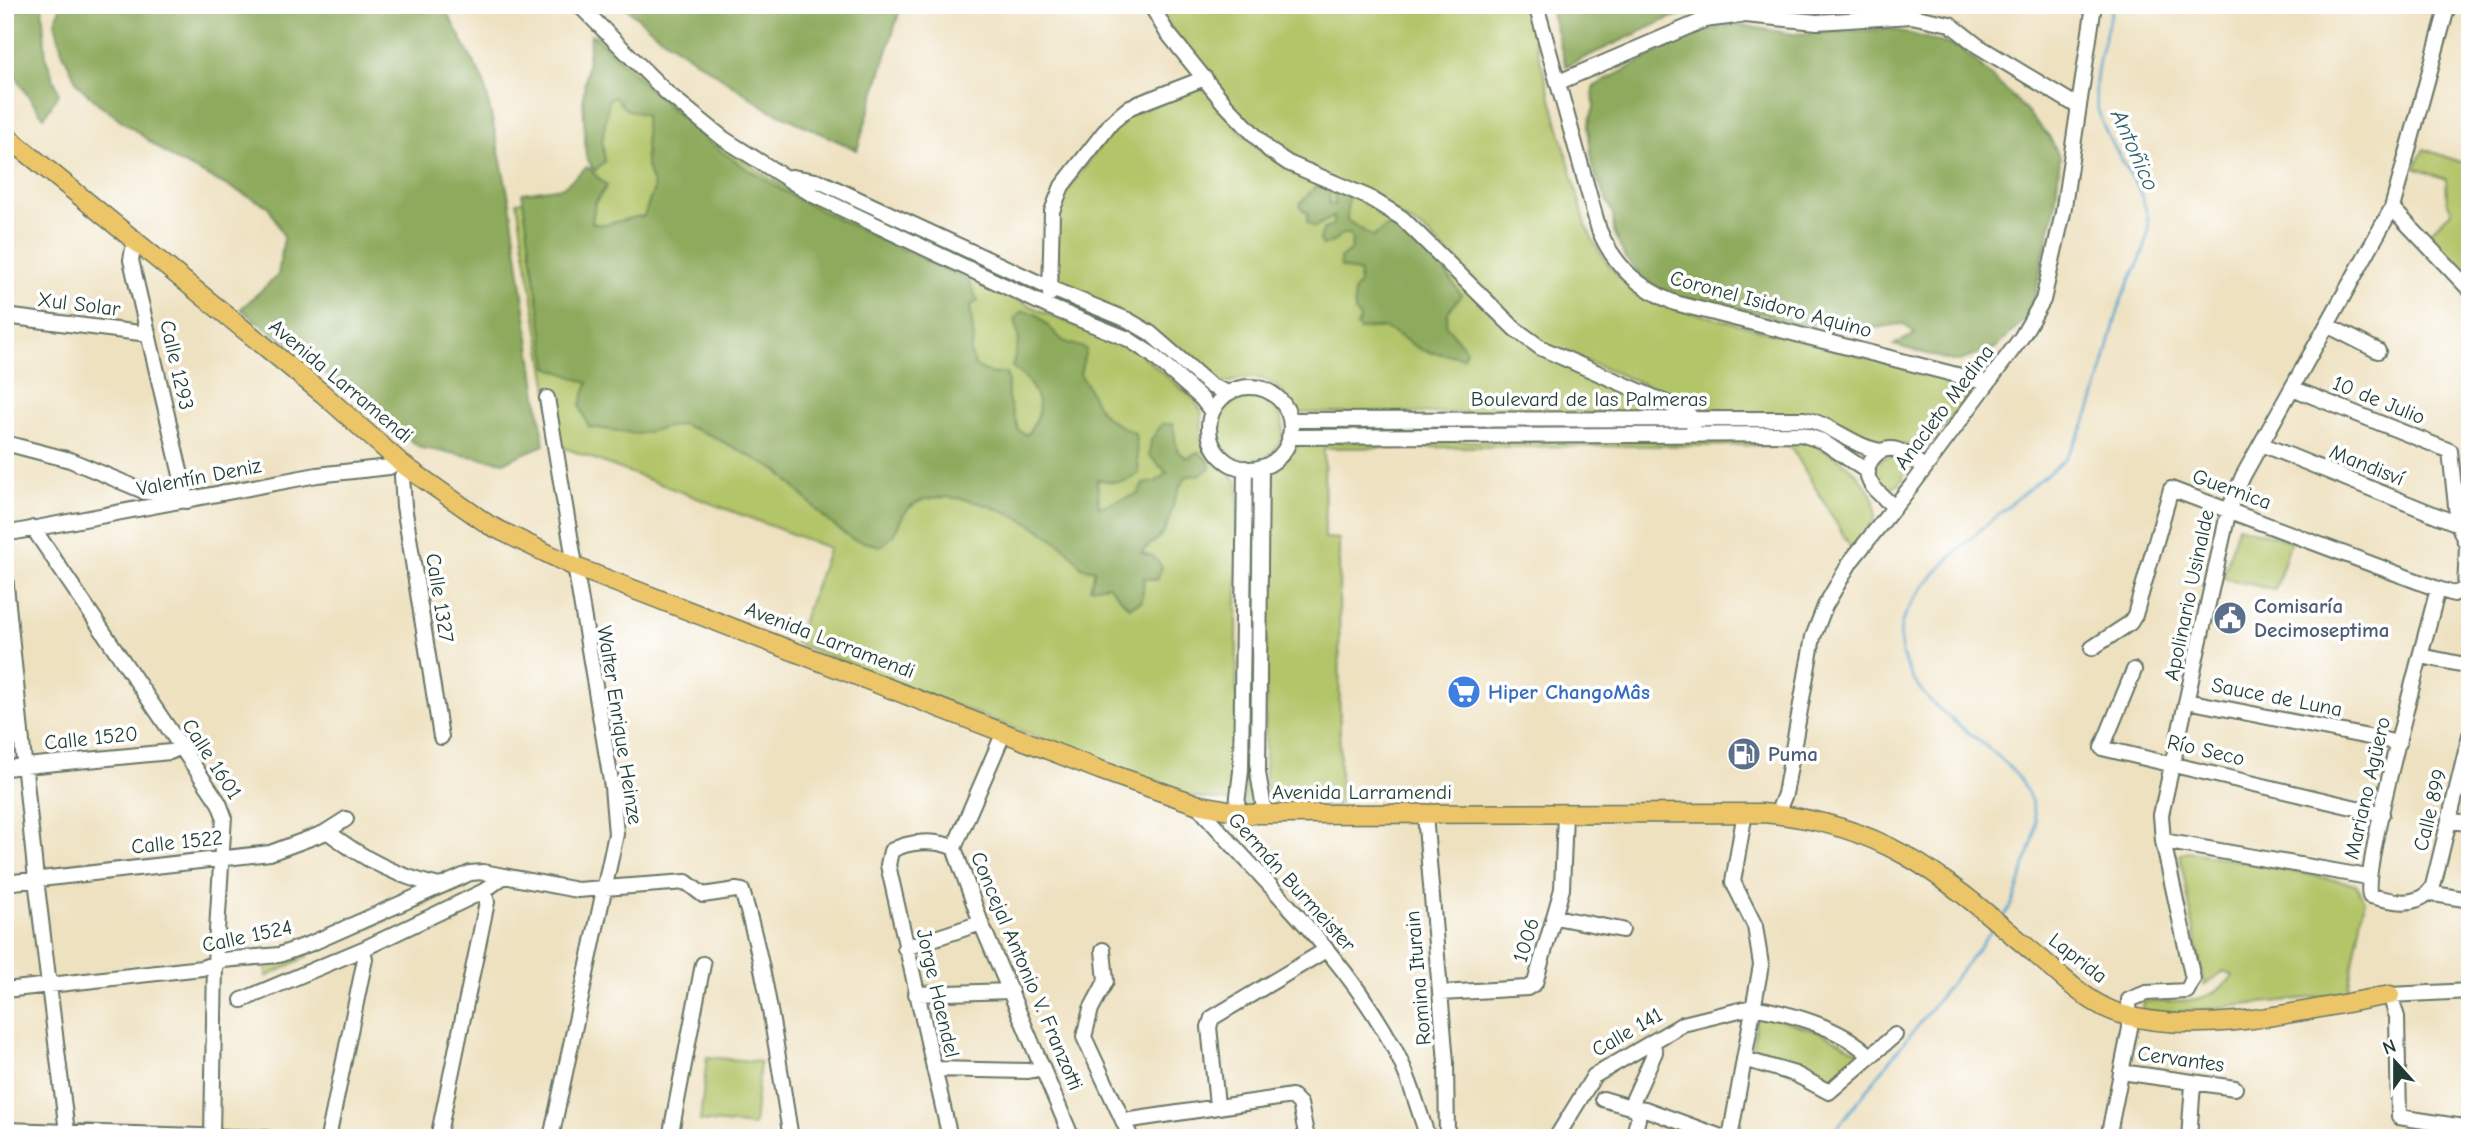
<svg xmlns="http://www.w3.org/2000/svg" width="2475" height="1143" font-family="'Comic Neue',sans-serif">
<rect width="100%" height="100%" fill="#fff"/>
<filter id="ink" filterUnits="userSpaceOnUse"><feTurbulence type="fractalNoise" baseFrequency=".0143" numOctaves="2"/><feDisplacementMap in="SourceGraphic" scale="14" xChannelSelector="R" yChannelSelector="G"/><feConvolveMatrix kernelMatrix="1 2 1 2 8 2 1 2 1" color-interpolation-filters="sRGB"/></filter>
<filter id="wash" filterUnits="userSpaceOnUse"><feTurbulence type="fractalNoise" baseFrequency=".00686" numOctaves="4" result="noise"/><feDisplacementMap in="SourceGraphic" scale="28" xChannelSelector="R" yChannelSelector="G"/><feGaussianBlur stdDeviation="1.57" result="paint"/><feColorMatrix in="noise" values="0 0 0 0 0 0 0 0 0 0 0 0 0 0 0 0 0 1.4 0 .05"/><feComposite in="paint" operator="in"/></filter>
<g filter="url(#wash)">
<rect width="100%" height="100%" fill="#eee1c0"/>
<path fill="#b3c569" stroke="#69814e" stroke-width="2" d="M1157 5H1525L1586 225C1602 263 1625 291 1664 305L1969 384 1970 394 1930 445H1879L1817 415 1727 412 1699 406 1550 347 1519 325 1423 229 1279 151 1246 122 1175 34Z
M596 29 691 124 774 181 1043 312 1137 351 1195 400 1202 413 1201 437 1207 453 1238 482 1236 773 1231 802 1188 796 795 643 829 548 557 445 517 202 564 192 591 169Z
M1200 87 1208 92 1237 127 1265 154 1355 196 1405 227 1507 327 1641 399 1638 408 1632 413H1301C1282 395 1276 373 1242 379 1232 380 1225 386 1215 382L1165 339 1058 285 1056 221 1060 200 1122 118Z
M2424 149 2463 163 2470 155V277L2426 236 2452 211 2447 202 2446 179 2414 168Z
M1217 428a33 33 0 1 1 66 0a33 33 0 1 1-66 0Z
M1800 440C1829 446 1881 484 1875 518L1852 550 1790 445 1324 448 1325 538 1339 539 1340 802 1336 806 1273 805 1269 801 1265 777 1267 475C1286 467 1290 449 1304 442Z
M1874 472a15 15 0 1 1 30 0a15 15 0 1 1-30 0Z
M1251 478H1254L1256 800 1251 807 1244 802Z
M2238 526 2291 541 2275 590 2223 578Z
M2187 851 2356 884 2365 900 2347 994 2175 1012 2142 1011 2144 1001C2180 1001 2209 1006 2233 976L2224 971 2204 985 2180 855Z
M473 879 471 884 323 948 318 947Z
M310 951 308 956 266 977V959Z
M1757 1012 1821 1032 1864 1054 1831 1086 1751 1057Z
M707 1057 760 1062 754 1126 700 1121Z"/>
<path fill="#8eaa5d" stroke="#567448" stroke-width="2" d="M5 5H42L46 59 59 93 44 117C10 74 5 61 5 5Z
M61 5H443L484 82 510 203 544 445 504 462 421 448 241 309 278 275 284 237 268 206 175 160 99 104 78 85 62 51 55 22Z
M623 5H899L900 10 857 150 768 109 658 35Z
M1549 5H1717L1670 18 1566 66Z
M1734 24 1793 34 1892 29 1961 48 2017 101 2049 136 2060 158 2055 206 2035 295 2025 319 1994 349 1956 362 1894 345 1915 334 1904 324C1891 325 1879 328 1866 329 1838 332 1815 321 1785 326L1768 315 1671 297 1644 279 1625 258 1614 231 1613 214 1593 170 1588 127 1594 107 1593 87 1692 34Z
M591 34C634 71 672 114 718 149 793 204 885 240 969 281L978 301 970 306 974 340 970 351 975 366 992 374 1006 373C1010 382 1007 387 1008 396 1008 404 1016 417 1018 430L1027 435C1030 430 1037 421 1038 415 1042 396 1026 376 1012 367L1019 340 1015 318 1023 311 1036 314 1063 341 1086 349 1080 374C1104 410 1090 413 1135 433L1139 473C1125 485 1114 483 1097 479L1099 507 1138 494 1143 484 1155 482 1167 473 1149 455 1151 440 1162 424H1173L1177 450 1187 458 1199 452 1209 462 1210 468 1199 475 1187 476C1172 495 1174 510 1165 529 1160 541 1149 543 1141 553L1153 556 1162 567 1157 580 1144 578 1142 601 1129 607 1108 585 1090 588 1095 570 1081 567C1061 529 947 474 909 508 896 520 902 533 880 546L852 539 828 521 778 471 710 435 681 424 638 434 589 427 580 406 588 383 548 367 522 193 563 187 587 167 607 186 595 203 592 223C609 228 625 217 644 216L654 188 646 164 645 115 625 109 615 97 609 99 602 142 605 161 595 171 586 157 583 97Z
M1317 185 1323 186 1330 192 1329 205H1335L1334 195 1340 192 1348 195 1347 220 1373 237 1392 223 1418 241 1419 248C1434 251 1451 281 1461 295L1448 312 1446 325 1466 350 1463 358C1448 353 1433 355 1420 349 1396 336 1390 322 1360 330L1357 326 1360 318 1355 312 1354 291 1359 284 1360 273 1341 267 1340 259 1351 250 1352 239 1349 234H1342L1335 241 1323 246 1320 240 1323 230 1333 225V217L1314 227 1307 222 1308 212 1303 211 1300 204Z"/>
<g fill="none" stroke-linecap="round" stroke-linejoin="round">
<path stroke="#51a3cc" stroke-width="2.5" d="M2003 917C2017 901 2020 879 2027 859 2031 846 2037 832 2035 818 2027 744 1920 727 1902 653 1900 642 1899 632 1902 622 1921 571 2020 497 2063 461 2098 416 2104 354 2121 301 2130 275 2151 250 2148 221 2143 178 2105 147 2097 105 2091 78 2106 31 2114 5
M1836 1129 1994 928"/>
</g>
</g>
<g filter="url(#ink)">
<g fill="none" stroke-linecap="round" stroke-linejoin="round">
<defs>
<path id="minor" d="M579 5 667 93 724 139 813 195 1047 306 1128 339 1151 354 1201 398 1212 412
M1151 5 1166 31 1224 103 1269 150 1288 163 1368 197 1402 218 1515 329 1541 348 1687 412 1693 420 1694 434
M1536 5 1599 230C1615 267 1639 288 1675 303L1988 383
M1559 82 1704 20 1745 15 1817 22 1911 16 1950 24 1978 46 2079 107
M791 177 821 182 1052 289 1128 320 1150 333 1211 386 1228 393
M2392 208 2470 290
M135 238 131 260 187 501
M1050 294 1052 211 1062 186 1112 122 1130 107 1205 78
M5 316 148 334
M2327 325 2378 351
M1209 428a41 41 0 1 1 82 0a41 41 0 1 1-82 0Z
M547 398 612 787 616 834 551 1138
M1290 420 1804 419C1832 424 1853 447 1881 451
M1289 437 1801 434 1822 441 1868 472
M5 443 70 460 146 492 185 493
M2261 444 2458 524
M407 467 402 476 404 506 441 737
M1261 467 1258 773 1265 814
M1894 507C1887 500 1877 493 1871 484 1860 466 1878 444 1897 450 1907 453 1917 462 1925 468
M33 528 219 803 224 816 215 963 212 1135
M5 534 317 475 389 467 399 461
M5 576 36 879 67 1132
M2438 589C2427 631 2360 872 2370 896 2390 900 2411 908 2428 893L2470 900
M2092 648 2130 623 2135 615 2171 489 2438 589 2454 594 2465 589 2467 546 2458 524 2450 451 2292 388
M2421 656 2470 666
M2134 670 2102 748 2382 814
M2187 701 2399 743
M5 768 170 752 181 747
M1196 804C1264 883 1344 954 1394 1048 1409 1076 1418 1108 1428 1138
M1236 813 1241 771 1245 468
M1777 814 1785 794 1813 637 1825 606 1851 561 1913 484 2021 338 2043 300 2063 213 2094 5
M1425 815 1446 1062 1447 1138
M2449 820 2470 824
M327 831C361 858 397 877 440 886
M2163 841 2368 877
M954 848 1004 732
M5 883 270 853 324 833 346 819
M2428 893 2433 886 2470 735
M1555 917 1622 930
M905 948 981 923
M1103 950 1106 981 1091 1009 1084 1037 1131 1138
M5 990 202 968 223 960 279 955 312 943 470 873 483 872 577 890 686 882 703 895 736 890 742 891C767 971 777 1055 791 1138
M2470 991 2390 995 2397 1017 2399 1117 2470 1128
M1441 993 1527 988 1535 983 1562 889 1565 814
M916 994 1011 991
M242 1000 363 949 484 891 504 876
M1652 1043 1655 1052 1630 1107 1645 1109 1724 1138
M1744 1059 1795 1074 1829 1092 1895 1035
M934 1069 1028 1071 1043 1068
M2121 1072 2235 1088
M1603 1099 1630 1107
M1217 1105 1209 1027 1212 1018 1326 950
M1124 1121 1292 1096 1300 1104 1307 1138
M5 1130 266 1138
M328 1138 365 959 363 949
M438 1138 487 902 484 891
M670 1138 703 964
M950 1138 888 865 891 851C908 841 937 839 954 848L981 923 1072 1138
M1556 1138 1594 1076 1683 1024 1752 1007C1789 1013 1843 1028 1870 1056
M1633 1138 1638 1119V1108
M1730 1138 1761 965 1755 926 1733 882 1745 812
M2108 1138 2130 1028 2129 1000 2146 993 2187 991 2193 979 2163 841 2161 815 2229 509 2243 476 2392 208 2448 5
M2189 1138 2193 1084"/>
<path id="major" d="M5 135 322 393 402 464 489 525 573 566 1100 770 1196 804 1250 814 1762 813C1885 823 1944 877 2034 953 2061 975 2086 1003 2121 1014 2202 1038 2308 1009 2390 995"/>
</defs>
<use href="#minor" stroke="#677665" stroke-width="18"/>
<use href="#major" stroke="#677665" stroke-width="21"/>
<use href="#minor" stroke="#fff" stroke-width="14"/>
<use href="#major" stroke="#edc569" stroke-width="18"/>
</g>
</g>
<defs>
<symbol id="civic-disc" viewBox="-11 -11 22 22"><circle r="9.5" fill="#5c6f8a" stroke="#fff"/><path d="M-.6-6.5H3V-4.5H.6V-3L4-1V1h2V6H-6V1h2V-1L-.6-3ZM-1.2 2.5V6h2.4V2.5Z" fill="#fff"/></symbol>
<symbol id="supermarket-disc" viewBox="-11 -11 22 22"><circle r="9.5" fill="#3f7fe0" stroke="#fff"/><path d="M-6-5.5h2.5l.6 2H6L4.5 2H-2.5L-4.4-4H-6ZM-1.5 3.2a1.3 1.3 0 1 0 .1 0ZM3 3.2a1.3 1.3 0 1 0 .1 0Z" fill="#fff"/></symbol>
<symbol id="fuel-disc" viewBox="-11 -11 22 22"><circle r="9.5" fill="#5c6f8a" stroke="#fff"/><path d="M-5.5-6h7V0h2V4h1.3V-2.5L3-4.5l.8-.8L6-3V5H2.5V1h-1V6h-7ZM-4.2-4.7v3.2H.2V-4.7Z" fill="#fff"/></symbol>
</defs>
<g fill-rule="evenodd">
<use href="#civic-disc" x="2211" y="599" width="38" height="38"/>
<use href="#supermarket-disc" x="1445" y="673" width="38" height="38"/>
<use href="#fuel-disc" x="1725" y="735" width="38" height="38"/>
</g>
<g text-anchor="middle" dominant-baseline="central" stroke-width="7" stroke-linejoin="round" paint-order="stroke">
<g font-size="21" fill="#1f3d34" stroke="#fff">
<text transform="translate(79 304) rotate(7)">Xul Solar</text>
<text transform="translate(1771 304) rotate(15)">Coronel Isidoro Aquino</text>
<text transform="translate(177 365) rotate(77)">Calle 1293</text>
<text transform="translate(341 381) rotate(40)">Avenida Larramendi</text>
<text x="1589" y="399">Boulevard de las Palmeras</text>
<text transform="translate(2379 400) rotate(22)">10 de Julio</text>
<text transform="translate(1944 407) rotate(-53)">Anacleto Medina</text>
<text transform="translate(2367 465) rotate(22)">Mandisví</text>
<text transform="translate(199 477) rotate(-11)">Valentín Deniz</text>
<text transform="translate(2232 489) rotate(20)">Guernica</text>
<text transform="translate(2189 595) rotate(-78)">Apolinario Usinalde</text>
<text transform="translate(440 598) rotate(81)">Calle 1327</text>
<text transform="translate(830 640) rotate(21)">Avenida Larramendi</text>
<text transform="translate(2277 697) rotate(11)">Sauce de Luna</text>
<text transform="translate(620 725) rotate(81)">Walter Enrique Heinze</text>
<text transform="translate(91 738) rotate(-6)">Calle 1520</text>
<text transform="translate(2206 750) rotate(13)">Río Seco</text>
<text transform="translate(212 759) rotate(57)">Calle 1601</text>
<text transform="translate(2367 788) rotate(-77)">Mariano Agüero</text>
<text x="1362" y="792">Avenida Larramendi</text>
<text transform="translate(2430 810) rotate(-76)">Calle 899</text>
<text transform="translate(177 842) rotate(-6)">Calle 1522</text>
<text transform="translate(1292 882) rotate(48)">Germán Burmeister</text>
<text transform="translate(247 936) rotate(-12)">Calle 1524</text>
<text transform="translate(1526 940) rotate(-73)">1006</text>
<text transform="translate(2078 958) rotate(38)">Laprida</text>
<text transform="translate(1027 971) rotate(67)">Concejal Antonio V. Franzotti</text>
<text transform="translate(1418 978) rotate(-95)">Romina Iturain</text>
<text transform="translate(938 993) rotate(77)">Jorge Haendel</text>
<text transform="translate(1627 1032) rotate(-30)">Calle 141</text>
<text transform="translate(2181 1059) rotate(8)">Cervantes</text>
</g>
<g font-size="21" font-weight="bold" fill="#4e5e75" stroke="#fff" text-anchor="start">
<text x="2254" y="606">Comisaría<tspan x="2254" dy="24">Decimoseptima</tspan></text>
<text x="1768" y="754">Puma</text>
</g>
<g font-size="21" font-weight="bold" fill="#366cbe" stroke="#fff" text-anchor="start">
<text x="1488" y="692">Hiper ChangoMâs</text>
</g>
<g font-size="23" font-style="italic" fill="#306169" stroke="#fff">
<text transform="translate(2135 150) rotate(66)">Antoñico</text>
</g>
</g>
<rect width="2475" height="1143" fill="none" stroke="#fff" stroke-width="28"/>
<g transform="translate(2395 1062) rotate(339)" stroke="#ffffff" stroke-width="5" paint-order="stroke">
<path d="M0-5L12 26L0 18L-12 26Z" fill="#1f3d34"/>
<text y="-10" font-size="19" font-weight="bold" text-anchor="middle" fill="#1f3d34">N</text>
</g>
</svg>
